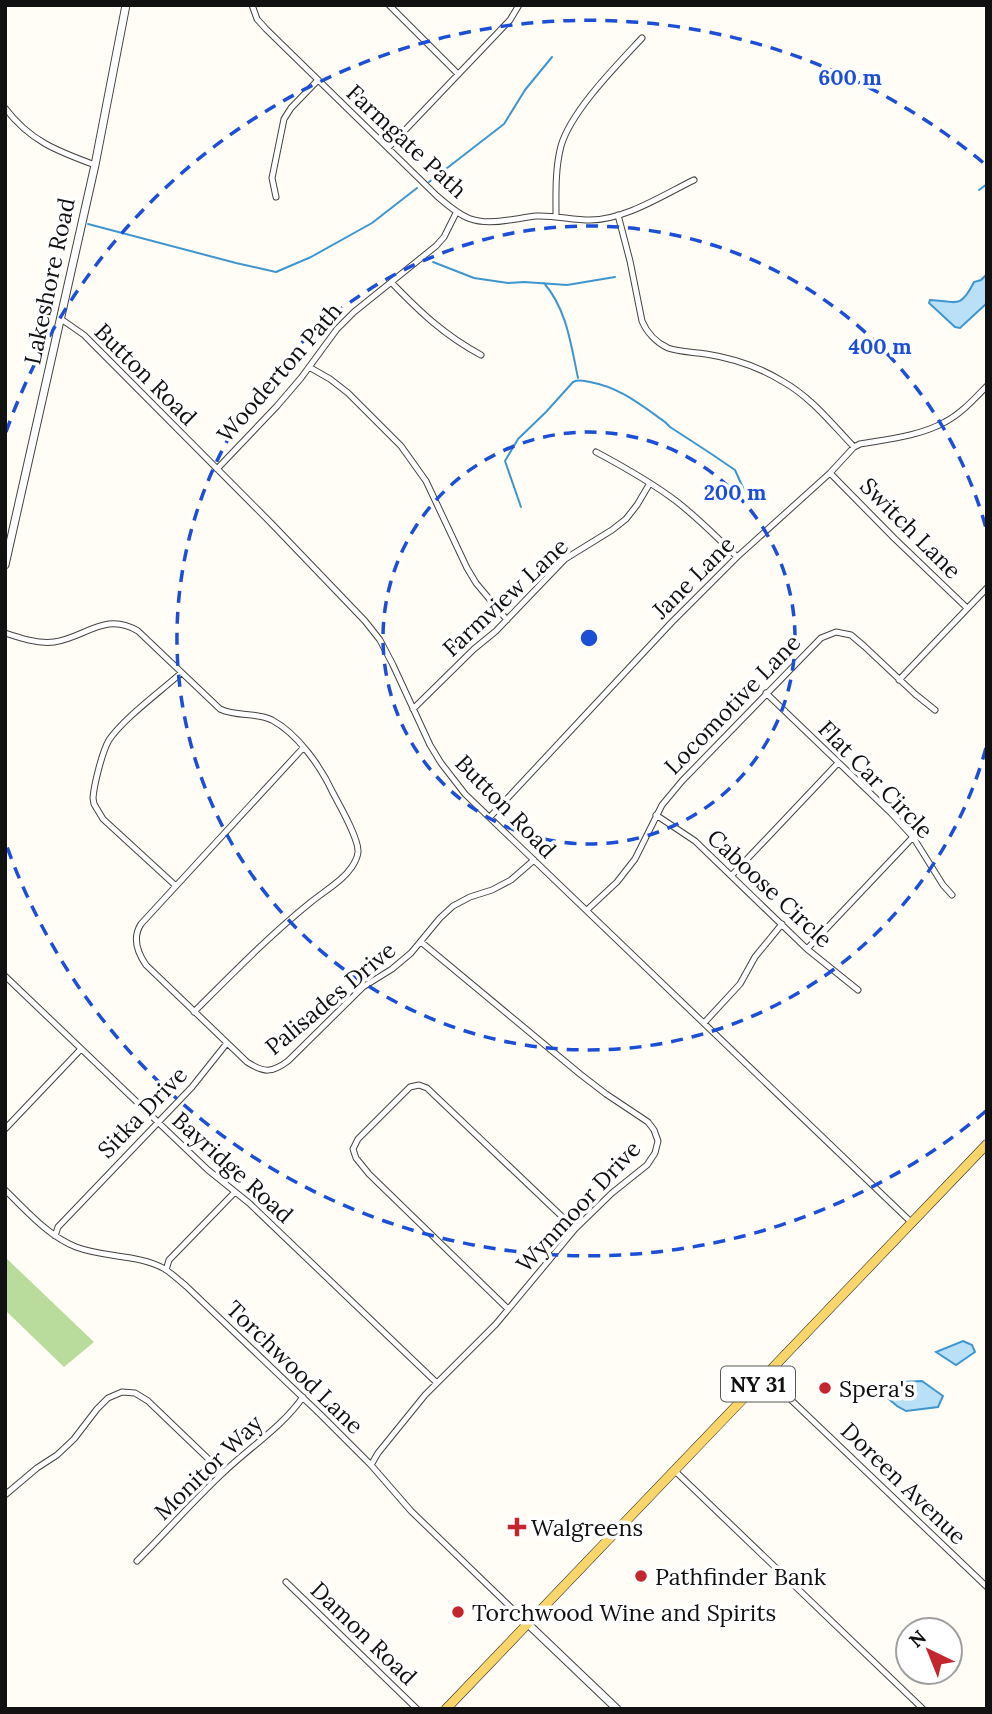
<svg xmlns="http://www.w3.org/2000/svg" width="992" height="1714" font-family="Lora,serif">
<rect width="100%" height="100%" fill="#fffdf5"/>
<path fill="#b9dc9c" d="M5 1257 94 1342 64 1367 5 1310Z"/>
<path fill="#b9e0f7" stroke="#3f96cf" stroke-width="2" d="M987 274V303L960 328 955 327 929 303 930 300C956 301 960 310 974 282L981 280Z
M963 1341 972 1345 975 1352 956 1365 936 1352Z
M922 1381 943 1396 938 1407 906 1411 897 1406 883 1394 901 1382Z"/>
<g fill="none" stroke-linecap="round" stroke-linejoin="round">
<path stroke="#3f96cf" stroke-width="2" d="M429 182 504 124 525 90 552 57
M979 190 987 184
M88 224 236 263 276 272 311 257 372 223 417 188
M433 262 474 278 508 283 524 282 567 285 615 277
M544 283C567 310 571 345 578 378
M521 507 505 461 518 439 546 412 573 382C580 379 582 381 590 382 619 387 641 405 665 422L670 427 710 453 735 470 744 490"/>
<defs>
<path id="minor" d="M252 5 257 19 266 29 437 196C462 218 474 226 509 220 518 219 527 217 536 216 554 215 572 220 590 220 625 220 663 195 694 180
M389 5 458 74
M5 108C30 141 57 151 95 165
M388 148 510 20 519 5
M276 197 272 178 284 119 291 108 318 80
M618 215 630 261 642 321C647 333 657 343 668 348 679 352 694 352 706 354 732 358 759 367 782 381 811 397 832 424 854 447
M556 216C556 193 555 169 561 146 571 111 617 65 642 38
M391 282C420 312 444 335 481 355
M61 319 84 335 271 523 365 621 380 640 393 665 430 745 441 763 465 794 912 1223
M309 367 330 379 348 393 401 446 426 481 467 568 476 583 507 620
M596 452C624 467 651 482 676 501 698 518 718 538 737 557
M217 469 277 406 301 378 337 329 354 312 436 246 444 237 456 213
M830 473 894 538 967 608
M5 633C20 638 38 644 54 642 85 638 105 611 138 631L220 709C236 717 256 712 272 720 298 734 321 767 333 793 340 806 359 839 358 852 357 862 348 873 341 879 332 887 321 894 311 902 270 935 232 974 194 1012
M899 680 987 588
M766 693 891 813 913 837 943 885 952 895
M413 709 474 649 496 631 565 559 612 530 626 519 637 505 650 483
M303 748 141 924C132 938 137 952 146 965L247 1062C264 1073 272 1073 288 1061L363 987 392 969 411 953 440 918 453 906 470 897 492 890 511 880 534 860
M656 815 695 841 807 949 858 990
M490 817 671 623 737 557 830 473 854 447 860 444C888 439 920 436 945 422 961 414 974 399 987 386
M732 875 838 763
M176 886 103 819 94 804 93 798C94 785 102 752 109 740 124 718 160 692 181 673
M587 910 617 882 635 859 662 805 682 781 821 638 836 632 851 635 864 646 915 694 935 710
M807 949 913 837
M5 976 208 1170 249 1203 437 1383
M704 1023 740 984 755 957 782 924
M5 1129 81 1049
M5 1190C27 1211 48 1236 76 1247 105 1258 138 1254 165 1269 172 1274 179 1280 186 1286L320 1414 371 1465 411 1511 528 1624
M55 1236 58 1227 192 1087 227 1043
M166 1270 169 1260 235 1192
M508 1309 369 1174 356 1158 353 1149 358 1139 410 1087 419 1085 427 1088 575 1229
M766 1376 987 1587
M371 1465 378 1453 425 1395 496 1324 575 1229 612 1193 647 1165 655 1153 658 1141 654 1130 648 1122 606 1094 580 1074 421 942
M675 1471 923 1709
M5 1495 37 1468 57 1455 74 1439 97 1409 108 1398 122 1392 135 1393 148 1401 223 1473
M137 1561C166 1532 194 1500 224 1472 250 1447 282 1427 303 1397
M286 1582 417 1709"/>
<path id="tertiary" d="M5 565 95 165 126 5
M528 1624 617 1709"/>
<path id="primary" d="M446 1709 987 1144"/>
</defs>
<use href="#minor" stroke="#444" stroke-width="7"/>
<use href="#tertiary" stroke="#444" stroke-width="9"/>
<use href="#primary" stroke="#222" stroke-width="10"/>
<use href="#minor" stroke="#fff" stroke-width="5"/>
<use href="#tertiary" stroke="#fff" stroke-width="7"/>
<use href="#primary" stroke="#f9d66b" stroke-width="9"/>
</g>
<g fill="none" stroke="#1d4ed8" stroke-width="3.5" stroke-dasharray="12 9">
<circle cx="589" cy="638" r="206"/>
<path d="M986 748A412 412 0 1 1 986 528"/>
<path d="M986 1111A618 618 0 0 1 6 844M6 432A618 618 0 0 1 986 165"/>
</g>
<g fill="#c4262e" stroke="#fff" stroke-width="2.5">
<circle cx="825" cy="1388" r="7"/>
<path d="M513.5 1516.5h7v7h7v7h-7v7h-7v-7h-7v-7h7z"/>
<circle cx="641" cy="1576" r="7"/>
<circle cx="458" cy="1612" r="7"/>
</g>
<g text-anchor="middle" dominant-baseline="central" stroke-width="7" stroke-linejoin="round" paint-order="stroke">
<rect fill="#fff" stroke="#585858" stroke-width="2" x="721" y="1366.5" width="74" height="35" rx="5"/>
<g font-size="21" font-weight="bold" fill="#111">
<text x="758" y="1384">NY 31</text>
</g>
<g font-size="23" fill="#111" stroke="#fff">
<text transform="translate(407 141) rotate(43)">Farmgate Path</text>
<text transform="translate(49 281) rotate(-78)">Lakeshore Road</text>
<text transform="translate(279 372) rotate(-49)">Wooderton Path</text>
<text transform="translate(146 374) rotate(45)">Button Road</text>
<text transform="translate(911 528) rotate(45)">Switch Lane</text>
<text transform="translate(693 577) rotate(-45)">Jane Lane</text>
<text transform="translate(505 597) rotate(-43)">Farmview Lane</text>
<text transform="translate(732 704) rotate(-46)">Locomotive Lane</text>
<text transform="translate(876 779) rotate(46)">Flat Car Circle</text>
<text transform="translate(506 806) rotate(46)">Button Road</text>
<text transform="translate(770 888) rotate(43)">Caboose Circle</text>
<text transform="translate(330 998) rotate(-40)">Palisades Drive</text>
<text transform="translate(142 1112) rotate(-46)">Sitka Drive</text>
<text transform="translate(233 1167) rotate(42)">Bayridge Road</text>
<text transform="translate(578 1206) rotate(-47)">Wynmoor Drive</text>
<text transform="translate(295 1367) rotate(44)">Torchwood Lane</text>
<text transform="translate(208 1467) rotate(-44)">Monitor Way</text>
<text transform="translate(904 1483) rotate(44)">Doreen Avenue</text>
<text transform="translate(364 1633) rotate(44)">Damon Road</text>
</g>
<g font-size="23" fill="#111" stroke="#fff" text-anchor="start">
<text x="839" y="1388">Spera's</text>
<text x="531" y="1527">Walgreens</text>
<text x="655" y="1576">Pathfinder Bank</text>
<text x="472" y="1612">Torchwood Wine and Spirits</text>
</g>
</g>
<circle cx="589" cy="638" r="10" fill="#1d4ed8" stroke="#fff" stroke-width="3.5"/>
<g font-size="21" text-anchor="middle" font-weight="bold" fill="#1d4ed8" stroke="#fff" stroke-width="7" stroke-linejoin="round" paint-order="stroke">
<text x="850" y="85">600 m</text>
<text x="880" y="354">400 m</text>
<text x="735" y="500">200 m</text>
</g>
<rect width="992" height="1714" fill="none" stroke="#111111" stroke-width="14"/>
<g transform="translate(929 1651) rotate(317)"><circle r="33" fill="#ffffff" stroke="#a0a0a0" stroke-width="2"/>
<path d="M0-5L12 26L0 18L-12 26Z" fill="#c4262e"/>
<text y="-10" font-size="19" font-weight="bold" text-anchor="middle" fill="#111111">N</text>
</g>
</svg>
